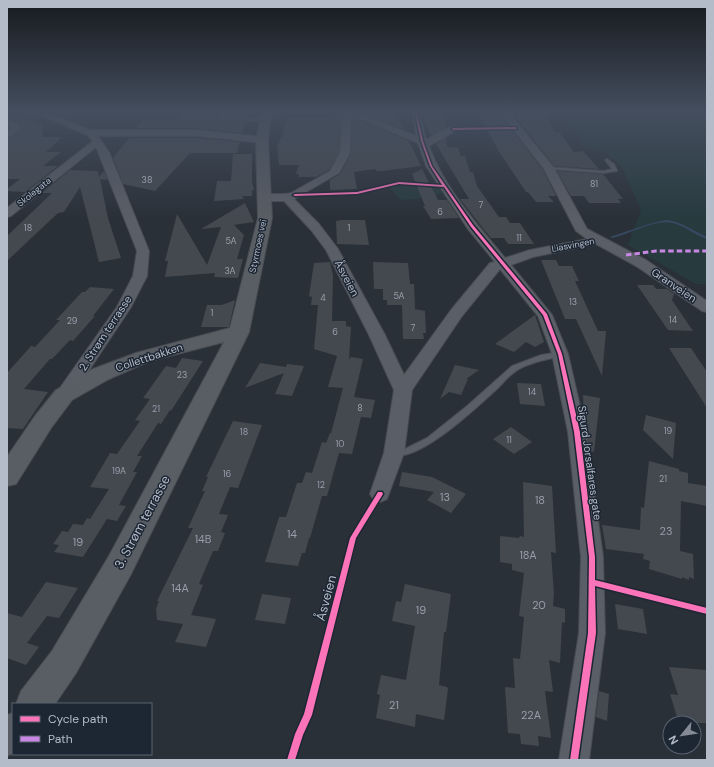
<svg xmlns="http://www.w3.org/2000/svg" width="714" height="767" font-family="'DM Sans',sans-serif">
<rect width="100%" height="100%" fill="#2a3038"/>
<path fill="#273a3e" d="M563,112H707V284H696L628,245L641,210L622,167L603,151L584,147Z
M399,183L444,186L448,192L418,199L401,200L388,186Z"/>
<g fill="none" stroke-linecap="round" stroke-linejoin="round">
<path fill="#384963" fill-rule="evenodd" d="M666,220C681,221 693,231 707,237V239C695,235 685,226 673,223C656,219 631,233 613,238L610,237L649,224Z"/>
</g>
<path fill="#444950" d="M183,112H221L219,120L221,121L245,122L242,133L198,128H136L143,120H178Z
M228,112H249L247,117H226Z
M323,112H342L339,153L329,170L316,177H298L299,174H296L299,165H279L277,147L281,137H283V130L287,118H334Z
M361,112H395L403,129Z
M423,112H445L446,127L431,135L424,124Z
M478,112H501L504,120L543,170L556,196H548L554,202H536L528,192H526L498,150Z
M512,112H543L555,132H559L574,152L583,151L599,169L554,166Z
M24,116L25,118H28L29,120H33V122H37L38,124H42L43,137H62L46,152H61L43,166H58L25,192L7,191V189L20,179H7V139L21,129L20,124L8,118Z
M352,117L409,141L421,166L382,171H377L375,169L354,172L357,189L330,190V180L340,174L351,154Z
M129,138H198L240,142L237,153H190L155,191L123,184L113,158Z
M446,138L447,147L458,148L461,156H465L470,172H473L477,186L499,217H506L510,223H520L534,244H508L504,238H491L485,231L460,199H469L436,144Z
M233,154H252V182L254,190H252V196H242L244,199L214,201L217,181H231Z
M422,169L438,200H447L459,218L431,219L423,206H425L412,174Z
M70,170L98,171L99,177L104,171L108,180L100,179L108,218L121,258L99,262L80,187L64,212L58,213L7,261V236L52,193H42Z
M557,171L603,174L623,199H618L621,203H589L584,196H571Z
M245,203L254,222L234,225L244,235L237,259H243L238,278L214,277L215,273L165,277L168,261H165L177,214L207,265L221,227L201,229Z
M341,220H365L369,245L337,244L336,221Z
M541,260H556L559,266H572L579,281H575L598,331H606L602,376L576,319H565Z
M330,262L333,275L332,321H346V326L351,327L349,359L351,357L363,359L354,397L375,400L371,418L361,417L352,454L339,453L327,496H322L310,538H309L305,553H302L298,566L265,562L279,517H286L297,483H302L306,472L312,473L322,442L326,443L330,433H331L343,388L328,387L337,356L314,349L318,305H311L312,297L309,296L314,263Z
M373,262L408,263L410,284H414L415,309L425,311L426,333H423L424,339H403L402,305H387V300H383V289H374Z
M637,285H653L656,289H667L674,294L672,300L693,331L668,330Z
M90,287L114,289L93,316H95L73,341L70,340L52,359H50L24,389L48,392L23,429L7,428V373L31,346L35,347L60,320H56L82,292H85Z
M235,300L229,327H201L207,305H222Z
M535,315L544,342L535,347L526,342L514,352L495,344Z
M669,348H691L707,372V408Z
M182,358L203,361L171,411L170,410L161,424L158,423L137,456H142L133,472H137L119,505L126,506L117,521L107,519L83,557L54,552L59,545L53,544L62,531L68,532L73,524L83,525L87,518L90,519L109,489L90,487L110,453L117,454L140,421L135,420L150,399L143,398L166,366L176,368Z
M260,363L286,367L287,364L304,366L292,396L275,394L284,373L245,388Z
M455,365L479,370L466,379H468L461,395L449,392L440,399Z
M517,383L541,384L545,406L520,404Z
M583,395L600,398L594,452L590,451L584,417Z
M646,415L676,423L673,459L643,430Z
M233,421L262,425L238,488L230,487L219,514L228,515L221,532L225,533L218,551H213L199,584L203,585L191,615L216,619L206,647L175,642L183,624L157,620L156,609L159,601H157L193,528H188L205,491H202L208,477H206Z
M511,427L532,442L514,454L493,439Z
M649,461L679,469V471L688,473V483L707,486V506L681,501L680,551L693,554L694,579L689,577V580L682,577V579L649,569L650,561L643,559L644,554L606,549L602,525L640,530L641,507L644,508Z
M402,472L432,477L466,494L451,513L427,500L434,492L399,486Z
M523,482L552,486L556,553L551,552L554,594L553,606L565,609V623L562,622L560,663L549,660L553,692L545,691L551,738L538,736L539,746L521,744L520,734L508,733L505,687L515,688L513,658L520,659L524,617L519,616L524,573L512,570V564L500,562V536L519,538L520,536L524,537Z
M46,582L78,588L59,618L47,616L27,643L39,647L26,665L7,658V613L22,617Z
M405,584L451,594L446,632H444L439,685L447,687L448,689L444,720L416,714L415,727L376,718L380,695L377,694L381,675L406,680L415,626L392,621L396,601L401,602Z
M262,594L291,598L285,624L255,620Z
M615,604L643,609L647,634L618,629Z
M669,667L707,670V723H687L685,717H677L670,694L678,695Z
M599,691L609,694L607,721L596,717Z"/>
<g fill="none" stroke-linecap="round" stroke-linejoin="round">
<defs>
<path id="service" d="M223,112H227L224,118L265,119L267,120L265,121L222,120L220,119Z
M607,159L614,164L617,170V171L604,173L549,169L547,168L549,167L604,171L612,169L605,160Z
M560,352L564,354L563,356C548,359 532,362 519,369C511,373 504,382 498,388C478,406 419,463 392,455L390,453L392,451L405,449L427,438L467,406L512,366L541,355Z"/>
<path id="minor" d="M34,112H45L91,130H198L262,137L266,140L262,143L198,136H98L109,152L149,251L147,276L131,307L70,399L64,400L58,399L55,395L117,307L133,276L137,251L96,147L11,216L7,217V208L93,141L87,135Z
M343,112H357L416,136L413,118L414,112H422L421,118L426,140C434,135 446,125 456,127L457,129C452,134 436,142 429,146C444,188 477,224 505,258L530,250L587,239L576,231L544,169L505,119L502,112H510L512,116L554,168L587,229L646,260L707,301V312L702,311L636,266L596,244L533,257L511,265L552,315L568,354L586,432L603,557L605,633L589,760H559L579,633L581,557L568,432L552,354L538,316L500,269L462,316L412,390L404,453L387,499L380,502L373,499L370,494L384,453L394,390L369,335L326,250L311,230L284,201H264L259,198C265,191 282,196 291,193L330,171L340,153ZM351,115L418,143L426,166L468,229L495,262L490,263L451,310L404,375L385,335L338,249L319,224L294,199L339,173L350,153Z
M7,119L19,125L20,129L7,138V131L12,128L7,125Z"/>
<path id="secondary" d="M264,112H274L270,120L268,140L272,218L249,332L131,574L76,673L55,704H16L21,691L52,651L109,556L224,342L150,361L109,379L72,400L51,428L16,484L7,486V457L35,416L56,390L93,369L136,353L230,328L258,218L256,140L260,120Z
M13,713V753L7,756V715Z"/>
</defs>
<use href="#service" stroke="#484c53" stroke-width="2"/>
<use href="#minor" stroke="#484c53" stroke-width="2"/>
<use href="#secondary" stroke="#484c53" stroke-width="2"/>
<use href="#service" fill="#5a5e66" fill-rule="evenodd"/>
<use href="#minor" fill="#5a5e66" fill-rule="evenodd"/>
<use href="#secondary" fill="#595d64" fill-rule="evenodd"/>
<path stroke="#c787e3" stroke-width="2" stroke-dasharray="4.5 2" stroke-linecap="butt" d="M705,112L707,113"/>
<path stroke="#c787e3" stroke-width="3" stroke-dasharray="5.5 3" stroke-linecap="butt" d="M626,255L656,251H707"/>
<defs>
<path id="cycleway" d="M417,112H419L418,118L423,141L432,166L473,225L547,314L562,354L580,432L595,557V580L707,608V614L595,586L596,633L578,760H570L588,633L589,557L574,432L558,354L543,315L471,227L444,187L399,184L357,194L295,196L293,195L295,194L357,192L399,182L442,185L430,166L421,141L416,118Z
M516,127L517,129L453,130L452,129L453,128Z
M378,492H382L383,494L356,538L312,715L303,735L295,760H287L295,734L304,714L350,538Z"/>
</defs>
<use href="#cycleway" stroke="#1d2633" stroke-width="3"/>
<use href="#cycleway" fill="#fb73b8" fill-rule="evenodd"/>
</g>
<linearGradient id="sky" x2="0" y2="1"><stop stop-color="#171a1f"/><stop offset="0.51" stop-color="#444e5e"/><stop offset="1" stop-color="#444e5e" stop-opacity="0"/></linearGradient>
<rect width="714" height="219" fill="url(#sky)"/>
<g text-anchor="middle" dominant-baseline="central" stroke-width="3" stroke-linejoin="round" paint-order="stroke">
<g font-size="9" fill="#989fab">
<text x="147" y="180">38</text>
<text x="594" y="184">81</text>
<text x="481" y="205">7</text>
<text x="440" y="212">6</text>
<text x="28" y="228">18</text>
<text x="349" y="228">1</text>
<text x="519" y="238">11</text>
<text x="231" y="241">5A</text>
<text x="230" y="271">3A</text>
<text x="399" y="296">5A</text>
<text x="323" y="298">4</text>
<text x="573" y="302">13</text>
<text x="212" y="313">1</text>
<text x="673" y="320">14</text>
<text x="72" y="321">29</text>
<text x="413" y="328">7</text>
<text x="335" y="332">6</text>
<text x="182" y="375">23</text>
<text x="532" y="392">14</text>
<text x="360" y="408">8</text>
<text x="156" y="409">21</text>
<text x="668" y="431">19</text>
<text x="244" y="432">18</text>
<text x="509" y="440">11</text>
<text x="340" y="444">10</text>
<text x="119" y="471">19A</text>
<text x="227" y="474">16</text>
<text x="663" y="479">21</text>
<text x="321" y="485">12</text>
</g>
<g font-size="9" fill="#b4bcc9" stroke="#1d2633">
<text transform="translate(34 192) rotate(-39)">Skolegata</text>
<text transform="translate(573 245) rotate(-11)">Liasvingen</text>
<text transform="translate(258 246) rotate(-78)">Styrmoes vei</text>
</g>
<g font-size="11" fill="#b4bcc9" stroke="#1d2633">
<text transform="translate(347 278) rotate(62)">Åsveien</text>
<text transform="translate(674 285) rotate(34)">Granveien</text>
<text transform="translate(105 333) rotate(-57)">2. Strøm terrasse</text>
<text transform="translate(149 357) rotate(-18)">Collettbakken</text>
<text transform="translate(590 463) rotate(82)">Sigurd Jorsalfares gate</text>
</g>
<g font-size="11" fill="#989fab">
<text x="445" y="497">13</text>
<text x="540" y="500">18</text>
<text x="666" y="531">23</text>
<text x="292" y="534">14</text>
<text x="203" y="539">14B</text>
<text x="78" y="542">19</text>
<text x="528" y="555">18A</text>
<text x="180" y="588">14A</text>
<text x="539" y="605">20</text>
<text x="421" y="610">19</text>
<text x="394" y="705">21</text>
<text x="531" y="715">22A</text>
</g>
<g font-size="13" fill="#b4bcc9" stroke="#1d2633">
<text transform="translate(142 522) rotate(-62)">3. Strøm terrasse</text>
<text transform="translate(326 598) rotate(-75)">Åsveien</text>
</g>
</g>
<rect width="714" height="767" fill="none" stroke="#b4bcc9" stroke-width="16"/>
<rect x="12" y="703" width="140" height="52" fill="#1d2633" stroke="#59626f"/>
<rect x="20" y="716" width="20" height="6" fill="#fb73b8" stroke="#59626f"/>
<text x="48" y="723" font-size="12" fill="#b4bcc9">Cycle path</text>
<rect x="20" y="736" width="20" height="6" fill="#c787e3" stroke="#59626f"/>
<text x="48" y="743" font-size="12" fill="#b4bcc9">Path</text>
<g transform="translate(682 735) rotate(240)"><circle r="19" fill="#1d2633" stroke="#59626f"/>
<path d="M0-3L7 15L0 10L-7 15Z" fill="#848b96"/>
<text y="-6" font-size="11" font-weight="bold" text-anchor="middle" fill="#b4bcc9">N</text>
</g>
</svg>
